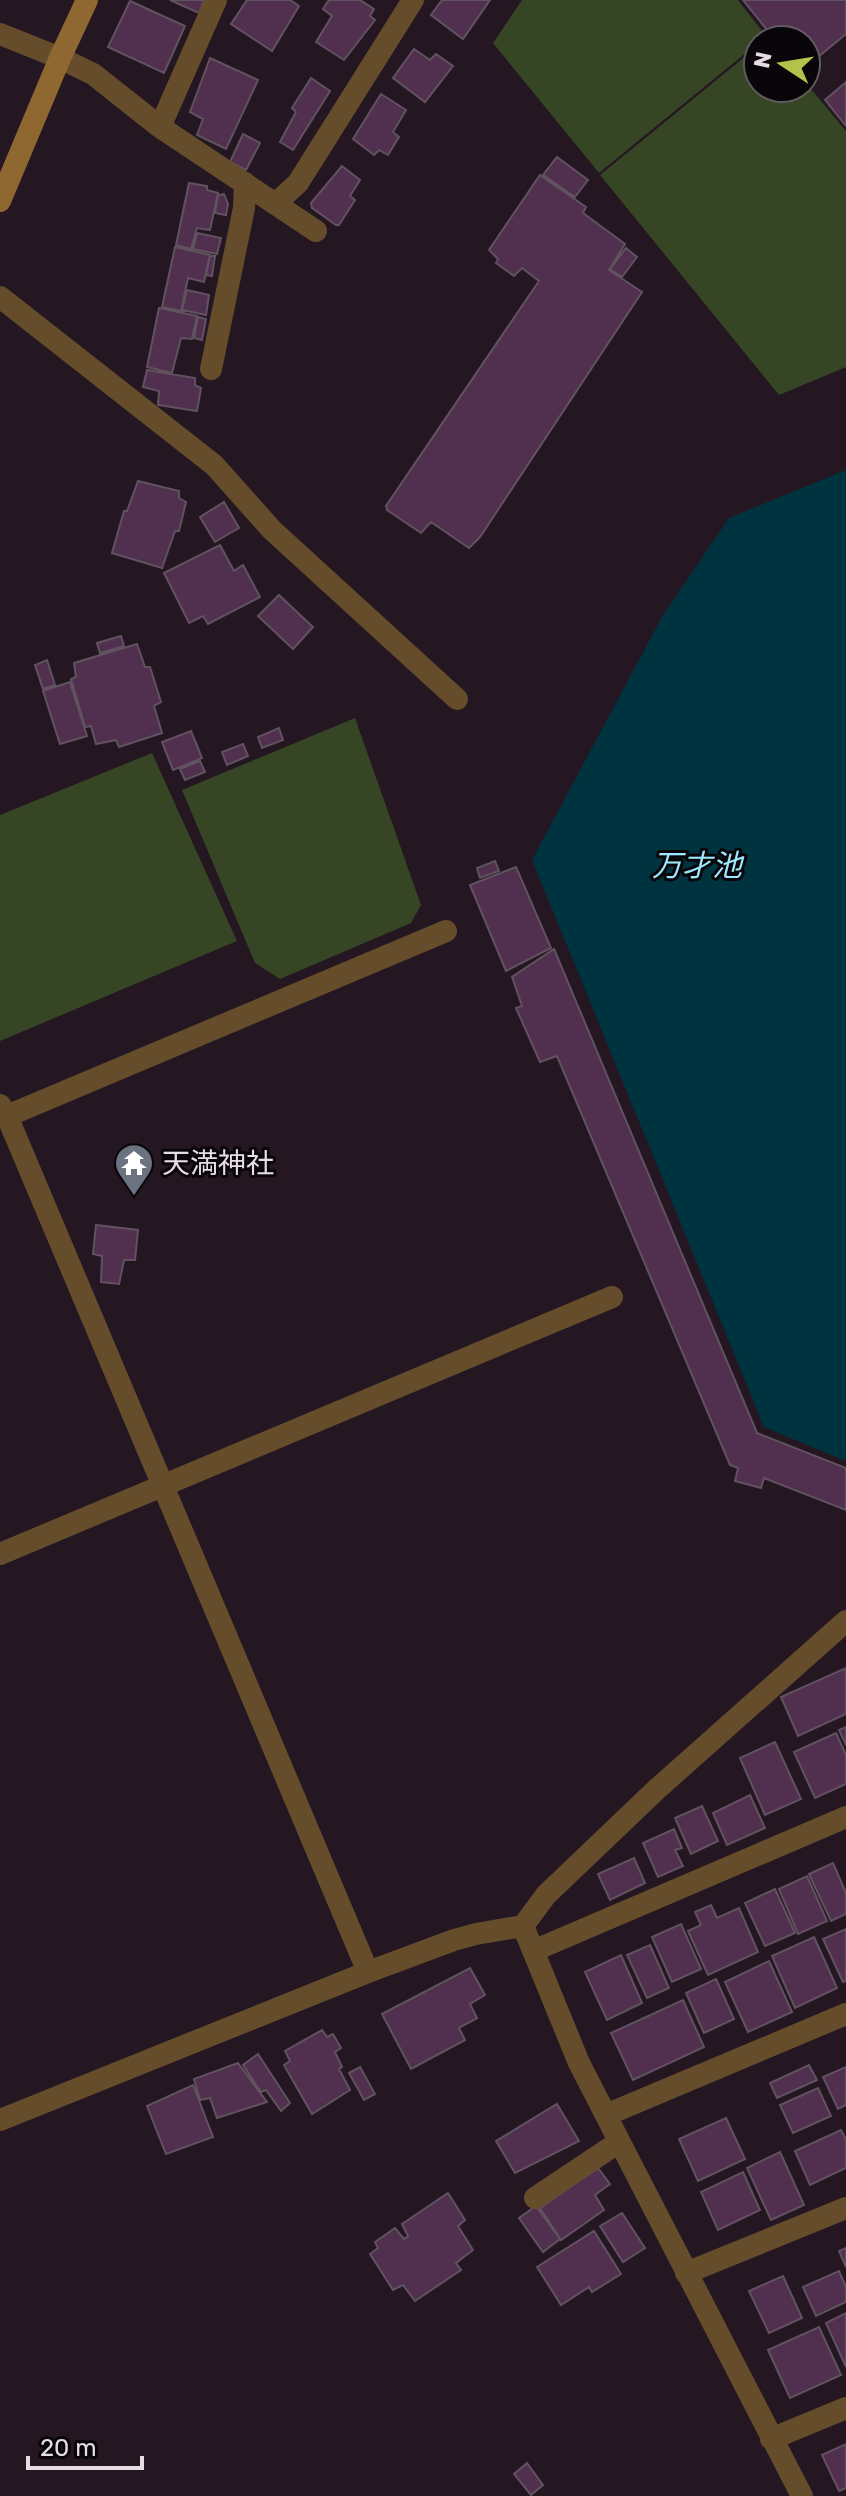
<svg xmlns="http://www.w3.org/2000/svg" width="846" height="2496" font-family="Rubik,'Noto Sans JP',sans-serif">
<rect width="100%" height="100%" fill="#241722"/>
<path fill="#364523" d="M522,0H738L766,36L758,40V43L599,173L493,43Z
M758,46V88H806V83L846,131V367L779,395L600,175Z
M355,718L421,905L411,923L280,979L255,963L182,790Z
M152,753L237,941L0,1041V815Z"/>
<path fill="#003340" d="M846,470V1461L764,1427L532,860L663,615L729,518Z"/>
<path fill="#512f4e" stroke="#615260" stroke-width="2" d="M170,0H204L199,13Z
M247,0H290L299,6L272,51L231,24Z
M329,0H360L374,9L370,16L375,20L344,60L316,42L332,16L323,9Z
M442,0H490L463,39L431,15Z
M743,0H846V34L806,67V40H775Z
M130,1L185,26L164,73L108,47Z
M414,49L430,60L436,54L453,66L425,102L393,78Z
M210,58L258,80L226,149L197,135L203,119L190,112Z
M311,78L330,91L293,150L280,142L296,112L292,108Z
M846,82V126L825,100Z
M381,94L406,110L393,132L399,137L388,155L379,150L374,155L353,139Z
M243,134L260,143L246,170L230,162Z
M557,157L588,180L575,197L543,175Z
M342,166L360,180L350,196L355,200L339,225H336L312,208L311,203Z
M540,175L586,207L583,213L625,244L609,270L642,292L480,537L469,548L431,522L421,533L387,510L386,506L539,281L522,268L514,276L496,263L498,259L489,250Z
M189,183L207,186V190L218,193L210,230L197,228L191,249L176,245Z
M224,194L228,204L226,215L215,213L218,195Z
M197,233L221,238L217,254L193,249Z
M175,247L210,255L204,282L188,278L181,311L162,307Z
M626,248L637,257L622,277L610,269Z
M210,256H215L212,276L206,275Z
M187,290L209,295L206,315L182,310Z
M159,308L197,316L192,339L181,338L172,373L147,367Z
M198,317L206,319L202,340L194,338Z
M147,370L195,378V385L201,388L197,411L158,405L159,391L143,387Z
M138,481L179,491V498L186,502L179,531H175L162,568L112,553L124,511H127Z
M224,502L239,528L215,542L200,517Z
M220,545L234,571L243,565L260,597L208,624L203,616L189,623L164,573Z
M279,595L313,627L293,649L258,616Z
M121,636L124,646L100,653L97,643Z
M137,644L145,667H150L161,702L154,706L162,733L119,747L116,740L96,744L91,726L85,727L71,679L76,677L74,663Z
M47,660L55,685L43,689L35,665Z
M70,682L87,736L60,744L43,691Z
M279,728L283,740L262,748L258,737Z
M191,731L202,758L173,770L162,742Z
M243,744L248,756L227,765L222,752Z
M200,761L205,772L185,780L180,769Z
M495,861L499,871L480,878L477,868Z
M516,867L551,948L506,971L470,885Z
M554,949L757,1433L846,1468V1510L764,1478L761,1488L735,1481L738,1468L730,1465L557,1056L540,1062L516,1008L522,1006L512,977Z
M96,1225L138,1230L135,1260H124L119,1284L101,1282L102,1256L93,1254Z
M846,1668V1714L798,1736L781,1697Z
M846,1727V1745L839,1730Z
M836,1733L846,1755V1784L815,1798L794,1752Z
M775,1742L801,1799L765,1815L740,1758Z
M750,1795L765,1828L727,1845L713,1813Z
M702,1806L718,1841L691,1854L675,1818Z
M674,1829L682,1848L675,1850L683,1866L658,1877L643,1843Z
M634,1858L645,1883L610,1900L598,1874Z
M833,1863L846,1893V1914L831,1921L809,1874Z
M807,1876L827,1921L798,1934L779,1889Z
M775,1889L795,1933L765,1946L745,1903Z
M711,1905L717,1918L739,1908L758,1952L708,1975L688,1931L701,1925L695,1912Z
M681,1924L701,1969L672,1982L652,1937Z
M846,1929V1981L843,1982L823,1939Z
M814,1937L837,1988L795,2008L772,1956Z
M650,1945L669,1988L647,1998L627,1955Z
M621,1955L642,2003L607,2020L585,1972Z
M769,1961L792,2012L748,2032L725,1982Z
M470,1968L485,1995L470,2004L477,2018L459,2028L465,2040L411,2069L382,2014Z
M716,1979L734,2019L704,2033L686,1993Z
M683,2000L704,2047L633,2080L611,2033Z
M322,2030L327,2037L333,2034L341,2048L335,2052L342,2067L339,2069L350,2090L312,2114L284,2065L290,2061L285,2051Z
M258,2054L290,2103L281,2111L266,2090L261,2092L243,2065Z
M238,2063L267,2102L217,2118L210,2098L200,2100L194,2079Z
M809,2065L817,2080L777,2098L770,2083Z
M360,2067L375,2094L364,2100L349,2073Z
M846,2067V2105L838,2109L823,2077Z
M193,2085L213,2137L166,2154L147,2106Z
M818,2088L831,2116L793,2133L780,2105Z
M557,2104L579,2141L515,2173L496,2141Z
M726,2118L745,2159L698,2181L679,2139Z
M841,2130L846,2140V2168L810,2185L795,2151Z
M780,2152L804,2205L771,2220L747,2168Z
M598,2168L610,2184L595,2195L604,2210L561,2240L540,2208Z
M743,2172L760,2210L718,2230L701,2192Z
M448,2193L465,2220L458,2226L473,2250L456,2263L461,2270L415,2301L403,2285L393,2290L370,2254L378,2248L375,2242L395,2228L404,2239L408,2236L402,2224Z
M536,2206L560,2239L543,2252L519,2218Z
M622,2213L645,2248L623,2262L600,2226Z
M594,2231L621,2274L592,2292L589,2287L561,2305L537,2267Z
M846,2248V2267L839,2251Z
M839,2271L846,2287V2302L816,2316L803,2287Z
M783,2276L802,2318L769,2333L749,2291Z
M846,2313V2367L826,2323Z
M819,2327L841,2375L790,2398L768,2350Z
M846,2444V2488L839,2491L822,2455Z
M527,2463L543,2485L531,2495L514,2474Z"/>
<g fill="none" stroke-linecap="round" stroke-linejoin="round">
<path stroke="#654d2c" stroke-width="22" d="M0,34L60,58L93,74L160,127L316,231
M160,127L216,0
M275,204L298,183L413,0
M0,297L214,465L272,530L457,699
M211,369L244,208L245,183
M0,1105L7,1116L368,1972
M7,1116L446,931
M0,1554L612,1297
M523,1926L579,2063L802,2496
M533,1951L846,1817
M606,2115L846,2014
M0,2120L368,1972L454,1940L476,1934L523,1926L546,1895L657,1789L846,1621
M535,2198L619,2142
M686,2273L846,2208
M771,2439L846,2408"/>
<path stroke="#8f6831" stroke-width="22" d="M0,201L60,58L87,0"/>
</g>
<defs>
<symbol id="temple-pin" viewBox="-11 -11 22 30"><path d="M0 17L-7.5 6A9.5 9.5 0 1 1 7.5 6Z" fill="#6b7280" stroke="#090509"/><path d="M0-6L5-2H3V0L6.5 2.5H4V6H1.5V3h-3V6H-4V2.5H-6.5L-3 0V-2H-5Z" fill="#fff"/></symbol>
</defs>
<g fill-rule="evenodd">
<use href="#temple-pin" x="112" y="1141" width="44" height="60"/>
</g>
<g text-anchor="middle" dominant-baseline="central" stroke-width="6" stroke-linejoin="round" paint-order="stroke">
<g font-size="28" fill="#e5dce4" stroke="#090509" text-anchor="start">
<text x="162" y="1163">天満神社</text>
</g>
<g font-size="30" font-style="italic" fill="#9ee8fe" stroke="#090509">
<text x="697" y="866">万才池</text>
</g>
</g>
<g transform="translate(782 64) rotate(282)"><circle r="38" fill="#090509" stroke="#615b61" stroke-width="2"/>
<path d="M0-6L14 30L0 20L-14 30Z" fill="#b3c24b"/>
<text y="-12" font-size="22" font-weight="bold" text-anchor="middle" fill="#e5dce4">N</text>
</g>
<path d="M28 2456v12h114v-12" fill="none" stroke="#e5dce4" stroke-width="4"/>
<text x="40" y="2456" font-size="24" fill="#e5dce4" stroke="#090509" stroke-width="6" paint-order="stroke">20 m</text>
</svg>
